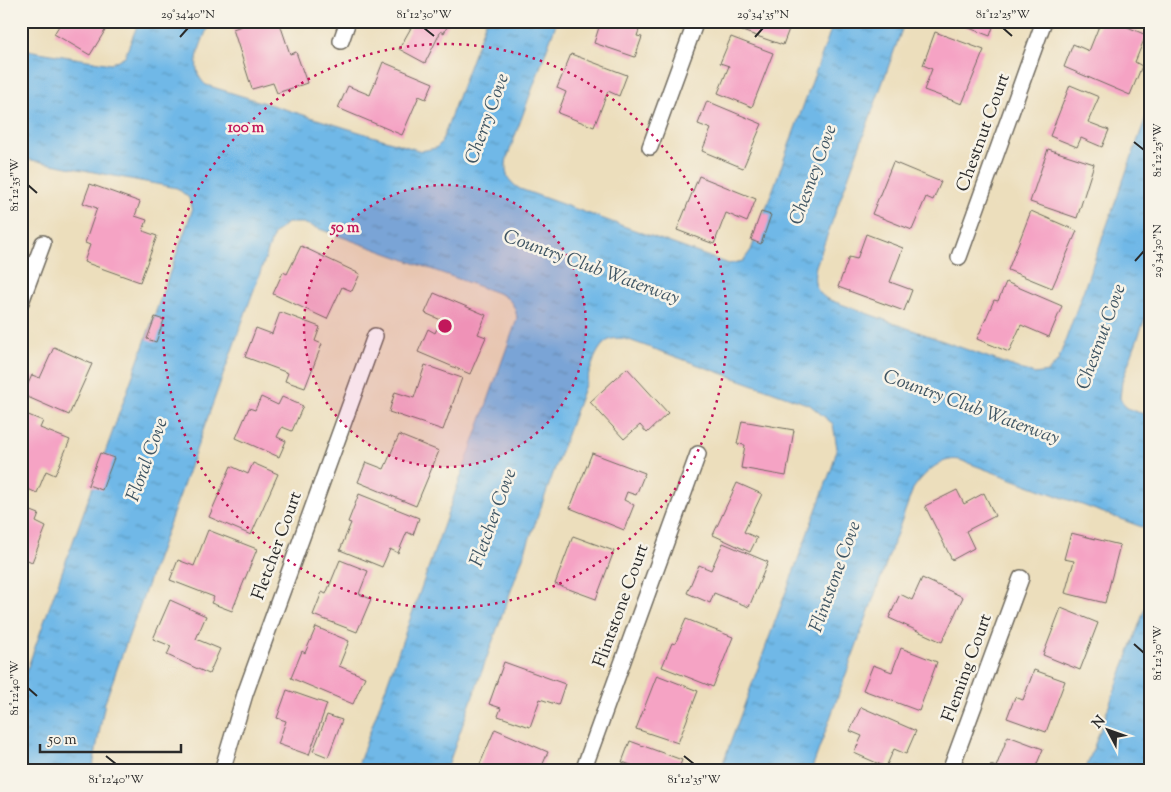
<svg xmlns="http://www.w3.org/2000/svg" width="1171" height="792" font-family="'Sorts Mill Goudy',serif">
<defs>
<pattern id="water-ripples" width="26" height="14" patternUnits="userSpaceOnUse" patternTransform="scale(1.25)"><rect width="26" height="14" fill="#6fb8e7"/><path d="M2 4q2-2 4 0t4 0M15 11q2-2 4 0t4 0" fill="none" stroke="#5b96bb"/></pattern>
</defs>
<rect width="100%" height="100%" fill="#f7f3e8"/>
<filter id="ink" filterUnits="userSpaceOnUse"><feTurbulence type="fractalNoise" baseFrequency=".02" numOctaves="2"/><feDisplacementMap in="SourceGraphic" scale="10" xChannelSelector="R" yChannelSelector="G"/><feConvolveMatrix kernelMatrix="1 2 1 2 8 2 1 2 1" color-interpolation-filters="sRGB"/></filter>
<filter id="wash" filterUnits="userSpaceOnUse"><feTurbulence type="fractalNoise" baseFrequency=".0096" numOctaves="4" result="noise"/><feDisplacementMap in="SourceGraphic" scale="20" xChannelSelector="R" yChannelSelector="G"/><feGaussianBlur stdDeviation="1.12" result="paint"/><feColorMatrix in="noise" values="0 0 0 0 0 0 0 0 0 0 0 0 0 0 0 0 0 1.4 0 .05"/><feComposite in="paint" operator="in"/></filter>
<g filter="url(#wash)">
<rect width="100%" height="100%" fill="#ecdebc"/>
<path fill="url(#water-ripples)" stroke="#4d7289" d="M139,21H210C203,42 186,68 206,85L421,151L436,148L441,143L486,21H557L507,158C504,172 507,181 520,189L729,264L743,261L751,250L834,21H905L816,266C813,281 814,290 827,299L1034,374L1048,372L1058,361L1150,106V305L1122,381L1120,398L1126,408L1150,416V530L960,460C940,456 923,475 913,489L811,771H720L832,467L837,448L833,424L810,405L629,340C610,335 603,341 595,357L446,771H356L517,319C516,307 511,299 500,294L303,223H287L274,234L105,702L92,771H21V686L192,211L189,198L177,188L21,158V49L111,64L125,56Z
M1150,595V771H1085Z"/>
<g id="blocks">
<path fill="#f5a3c4" d="M62,21H111L90,55L54,34Z
M255,21H279L290,54L296,52L307,83L277,93L273,83L252,89L233,29Z
M403,21H450L444,33L441,31L425,63L399,49L412,26Z
M601,21H642L637,36L642,37L635,57L594,43Z
M745,21H792L783,45L742,31Z
M956,21H995L990,36L956,23Z
M1101,21H1114L1146,35L1135,62L1142,66L1130,95L1064,67L1073,44L1089,51Z
M935,32L984,50L962,104L924,90L932,69L923,65Z
M731,37L773,53L752,107L718,93L729,66L720,63Z
M571,54L627,75L619,96L608,91L594,127L558,113L566,92L557,88Z
M383,62L433,83L426,99L419,96L402,135L338,108L348,86L370,95Z
M1070,85L1099,97L1088,122L1109,130L1102,147L1081,138L1077,147L1050,136Z
M707,101L762,124L743,168L702,151L711,129L698,124Z
M1048,149L1094,164L1077,218L1030,202Z
M893,162L941,182L933,200L926,197L912,230L872,214Z
M699,176L756,199L747,222L726,213L714,244L677,230Z
M90,184L140,202L135,216L147,220L143,231L157,236L140,282L84,262L90,245L85,243L97,208L83,203Z
M1031,211L1077,231L1052,288L1008,270Z
M761,212L771,215L761,244L751,240Z
M866,234L903,248L890,282L912,290L904,311L838,287L849,257L857,259Z
M301,246L360,274L352,291L342,287L327,319L273,294L283,272L287,274Z
M1006,282L1062,306L1049,337L1021,325L1009,352L977,339L994,300L998,301Z
M434,293L486,315L478,334L486,337L470,374L418,352L428,329L435,333L441,320L425,313Z
M280,312L320,327L315,341L322,344L305,388L285,381L288,373L245,357L256,328L272,334Z
M155,317L164,320L156,342L147,339Z
M54,347L92,364L69,415L23,395L32,375L40,378Z
M425,365L462,378L443,430L389,412L395,392L414,398Z
M627,368L668,413L647,433L640,425L624,439L590,402Z
M1150,388V401L1145,399Z
M261,397L278,405L282,397L303,406L292,431L282,427L277,437L286,441L279,457L236,438L249,408L255,410Z
M21,412L43,421L40,428L70,440L55,475L46,471L37,493L21,486Z
M742,421L794,430L786,476L741,468L745,445L737,444Z
M399,435L439,451L416,506L358,482L366,462L384,469Z
M100,453L114,458L102,490L88,485Z
M592,453L645,473L636,495L627,492L624,500L634,505L624,530L570,508Z
M253,463L278,474L251,535L209,517L231,466L248,474Z
M737,483L762,494L744,532L757,538L750,552L713,535Z
M957,490L964,504L984,493L995,516L966,531L974,548L952,560L925,506Z
M359,494L419,518L413,535L407,532L398,553L390,549L382,567L340,550L351,523L348,522Z
M21,507L39,514L36,522L46,527L32,562L21,557Z
M208,530L257,549L232,611L211,603L214,597L170,580L178,560L194,566Z
M1071,533L1120,545L1105,603L1065,593L1074,561L1064,559Z
M573,536L614,551L596,599L555,584Z
M723,543L768,562L749,607L714,593L710,603L687,593L699,565L711,570Z
M340,560L368,571L359,594L371,599L357,632L313,615L322,592L326,594Z
M922,578L963,597L942,642L889,618L900,594L912,600Z
M170,600L206,616L196,639L220,649L209,674L167,655L171,646L153,639Z
M1061,608L1098,623L1080,670L1043,655Z
M686,619L733,637L713,687L662,667L672,643L675,644Z
M316,627L349,641L339,666L365,677L353,704L291,678L302,651L305,653Z
M901,648L937,662L919,711L863,690L873,665L892,672Z
M504,662L565,684L558,705L540,699L530,727L498,716L501,708L489,704Z
M1034,670L1065,681L1046,732L1007,718L1015,697L1023,700Z
M657,675L698,691L678,743L636,729Z
M287,690L327,704L309,755L278,744L286,721L277,718Z
M861,707L916,731L906,754L894,749L886,767L854,753L862,736L850,731Z
M327,715L342,720L328,757L313,751Z
M495,729L548,752L540,771H477Z
M1008,736L1043,749L1034,771H989L991,765L996,767Z
M630,741L682,760L678,771H632L634,766L622,762Z"/>
</g>
</g>
<g filter="url(#ink)">
<use href="#blocks" fill-opacity="0" stroke="#6f6a5e" stroke-width="1"/>
<g fill="none" stroke-linecap="round" stroke-linejoin="round">
<defs>
<path id="street" d="M341,41L348,21
M650,147L696,21
M959,257L1044,21
M21,302L43,243
M222,771L245,694L375,336
M583,771L698,454
M950,771L1021,578"/>
</defs>
<use href="#street" stroke="#6f6a5e" stroke-width="18"/>
<use href="#street" stroke="#fff" stroke-width="15"/>
</g>
</g>
<path fill="none" stroke="#2b2b2b" stroke-width="2" d="M424,28L434,36M1003,28L1012,36M180,37L188,28M755,37L763,28M1134,142L1144,150M28,185L37,193M1135,261L1144,251M1134,644L1144,653M28,688L37,696M106,756L116,764M684,756L694,764"/>
<circle cx="445" cy="326" r="141" fill="#c2185b" fill-opacity=".12"/>
<g fill="none" stroke="#c2185b" stroke-width="2.5" stroke-dasharray="2.5 5">
<circle cx="445" cy="326" r="141"/>
<circle cx="445" cy="326" r="282"/>
</g>
<g text-anchor="middle" dominant-baseline="central" stroke-width="5" stroke-linejoin="round" paint-order="stroke">
<g font-size="18" fill="#2b2b2b" stroke="#f7f3e8">
<text transform="translate(984 133) rotate(-70)">Chestnut Court</text>
<text transform="translate(278 546) rotate(-70)">Fletcher Court</text>
<text transform="translate(622 606) rotate(-70)">Flintstone Court</text>
<text transform="translate(968 668) rotate(-70)">Fleming Court</text>
</g>
<g font-size="19" font-style="italic" fill="#3f5563" stroke="#f7f3e8">
<text transform="translate(488 119) rotate(-70)">Cherry Cove</text>
<text transform="translate(814 175) rotate(-70)">Chesney Cove</text>
<text transform="translate(591 268) rotate(20)">Country Club Waterway</text>
<text transform="translate(1102 337) rotate(-70)">Chestnut Cove</text>
<text transform="translate(971 408) rotate(20)">Country Club Waterway</text>
<text transform="translate(148 460) rotate(-70)">Floral Cove</text>
<text transform="translate(494 518) rotate(-70)">Fletcher Cove</text>
<text transform="translate(836 577) rotate(-70)">Flintstone Cove</text>
</g>
</g>
<circle cx="445" cy="326" r="8" fill="#c2185b" stroke="#f7f3e8" stroke-width="2.5"/>
<g font-size="15" text-anchor="middle" font-weight="bold" fill="#c2185b" stroke="#f7f3e8" stroke-width="5" stroke-linejoin="round" paint-order="stroke">
<text x="246" y="132">100 m</text>
<text x="345" y="232">50 m</text>
</g>
<rect width="1171" height="792" fill="none" stroke="#f7f3e8" stroke-width="55"/>
<g transform="translate(1108 730) rotate(311)" stroke="#f7f3e8" stroke-width="4" paint-order="stroke">
<path d="M0-4L9 19L0 12L-9 19Z" fill="#2b2b2b"/>
<text y="-8" font-size="14" font-weight="bold" text-anchor="middle" fill="#2b2b2b">N</text>
</g>
<path d="M40 744v8h141v-8" fill="none" stroke="#2b2b2b" stroke-width="2.5"/>
<text x="48" y="744" font-size="15" fill="#2b2b2b" stroke="#f7f3e8" stroke-width="4" paint-order="stroke">50 m</text>
<rect x="28" y="28" width="1116" height="736" fill="none" stroke="#2b2b2b" stroke-width="2"/>
<g font-size="12" text-anchor="middle" fill="#2b2b2b">
<text x="188" y="18">29°34'40"N</text>
<text x="424" y="18">81°12'30"W</text>
<text x="763" y="18">29°34'35"N</text>
<text x="1003" y="18">81°12'25"W</text>
<text transform="translate(1157 150) rotate(-90)" y="4">81°12'25"W</text>
<text transform="translate(14 185) rotate(-90)" y="4">81°12'35"W</text>
<text transform="translate(1157 251) rotate(-90)" y="4">29°34'30"N</text>
<text transform="translate(1157 653) rotate(-90)" y="4">81°12'30"W</text>
<text transform="translate(14 688) rotate(-90)" y="4">81°12'40"W</text>
<text x="116" y="783">81°12'40"W</text>
<text x="694" y="783">81°12'35"W</text>
</g>
</svg>
